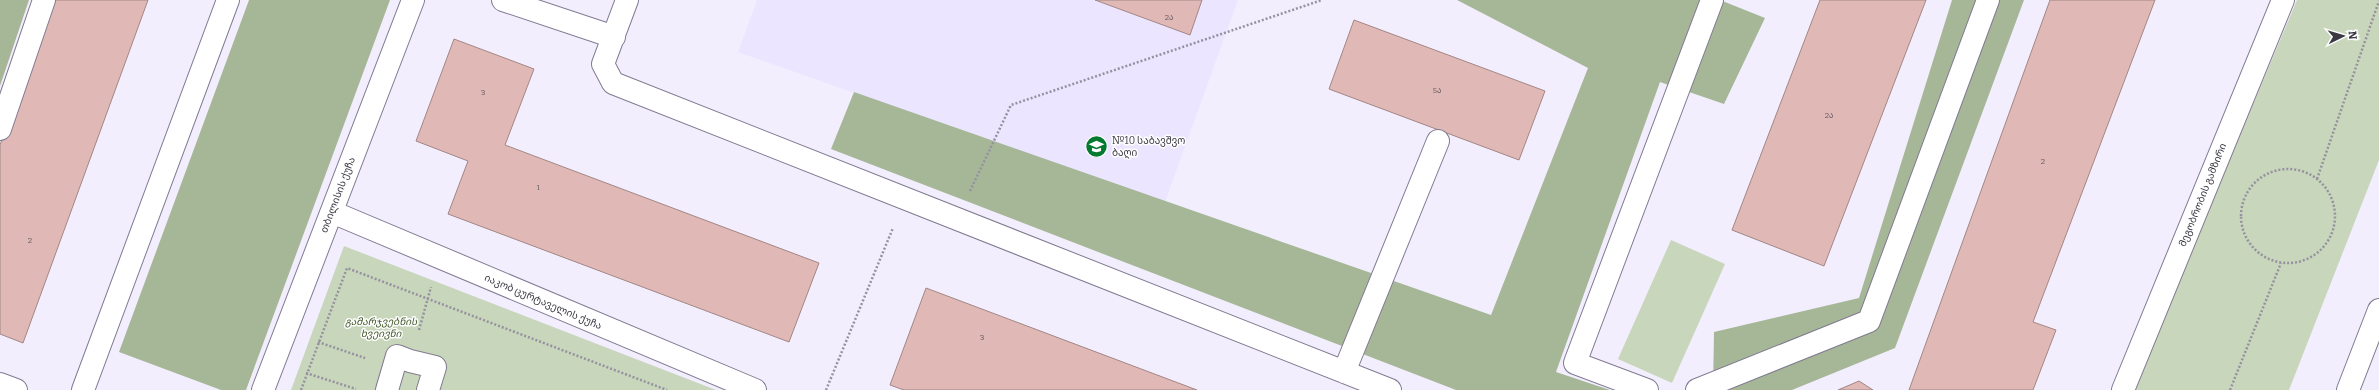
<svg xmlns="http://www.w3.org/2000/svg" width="2379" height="390" font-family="Bitter,'Noto Sans Georgian',serif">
<rect width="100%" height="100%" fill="#f3eefe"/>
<path fill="#ece5ff" d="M757,0H1238L1165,202L738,52Z"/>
<path fill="#c8d6bc" d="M2297,0H2379V160L2289,390H2133Z
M1671,240L1725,264L1672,383L1618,359Z
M344,246L716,390H291Z"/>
<path fill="#a6b798" d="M0,0H29L0,86Z
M249,0H390L246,390H221L119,352Z
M1457,0H1720L1765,18L1724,104L1660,82L1556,372L1610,390H1456L831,149L854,92L1491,315L1588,68Z
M1952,0H2024L1895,348L1792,390H1713L1714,332L1859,298Z"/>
<path fill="#e0b9b7" stroke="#a28684" d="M53,0H148L23,343L0,334V145Z
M1095,0H1202L1190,35Z
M1820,0H1926L1824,266L1732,230Z
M2050,0H2155L2033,322L2056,330L2033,390H1909Z
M1354,20L1545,91L1519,160L1329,89Z
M454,39L534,69L505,145L819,263L789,342L448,214L468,161L416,141Z
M926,288L1197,390H904L890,385Z
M1859,381L1873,390H1838Z"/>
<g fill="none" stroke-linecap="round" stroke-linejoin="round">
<defs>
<path id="minor" d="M503,0L614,37
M627,0L603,64L613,83L1390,390
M0,129L44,0
M1344,372L1438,141
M0,384L16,390
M387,390L397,356L410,361L435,367L428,390
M1647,390L1575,363L1712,0
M1697,390L1869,321L1988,0"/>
<path id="major" d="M332,212L755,390
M83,390L228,0
M263,390L413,0
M2123,390L2283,0
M2348,390L2379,310"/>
</defs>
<use href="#minor" stroke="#817b91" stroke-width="24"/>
<use href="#major" stroke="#817b91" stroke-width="24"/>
<path stroke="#95919e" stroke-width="2.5" stroke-dasharray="2 2" stroke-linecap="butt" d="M2241 216a47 47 0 1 1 94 0a47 47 0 1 1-94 0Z
M2317,179L2379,1
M970,191L1011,105L1322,0
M419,330L431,287
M318,342L365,358
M306,373L356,389
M301,390L347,268L667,390
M826,390L893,228
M2230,390L2281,263"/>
<use href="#minor" stroke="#fff" stroke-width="22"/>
<use href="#major" stroke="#fff" stroke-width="22"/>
</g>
<defs>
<symbol id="school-disc" viewBox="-11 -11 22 22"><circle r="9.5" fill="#047a31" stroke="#fefefe"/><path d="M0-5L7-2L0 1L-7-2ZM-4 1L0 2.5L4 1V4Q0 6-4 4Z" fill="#fff"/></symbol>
</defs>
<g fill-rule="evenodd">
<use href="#school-disc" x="1084" y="134" width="25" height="25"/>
</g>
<g text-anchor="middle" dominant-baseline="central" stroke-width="3" stroke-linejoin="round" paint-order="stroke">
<g font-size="8" fill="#64585f">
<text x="1169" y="17">2ა</text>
<text x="1437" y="90">5ა</text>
<text x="483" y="92">3</text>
<text x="1829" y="115">2ა</text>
<text x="2043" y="161">2</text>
<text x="538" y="187">1</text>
<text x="30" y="240">2</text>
<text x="982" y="337">3</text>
</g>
<g font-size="10" fill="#3b3842" stroke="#fefefe" text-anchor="start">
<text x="1112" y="141">№10 საბავშვო<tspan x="1112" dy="12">ბაღი</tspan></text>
</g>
<g font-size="10" fill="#3b3842" stroke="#fefefe">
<text transform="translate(338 195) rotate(-69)">თბილისის ქუჩა</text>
<text transform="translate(2203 195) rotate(-68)">მეგობრობის გამზირი</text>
<text transform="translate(543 302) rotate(23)">იაკობ ცურტაველის ქუჩა</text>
</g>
<g font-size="10" font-style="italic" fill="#42592b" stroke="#fefefe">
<text x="381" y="322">გამარჯვებნის<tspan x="381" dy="12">ხვეივნი</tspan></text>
</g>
</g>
<g transform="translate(2343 36) rotate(85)" stroke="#fefefe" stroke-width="3" paint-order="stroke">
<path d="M0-3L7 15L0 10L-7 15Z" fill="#3b3842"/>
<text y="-6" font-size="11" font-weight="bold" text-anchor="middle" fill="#3b3842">N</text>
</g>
</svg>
